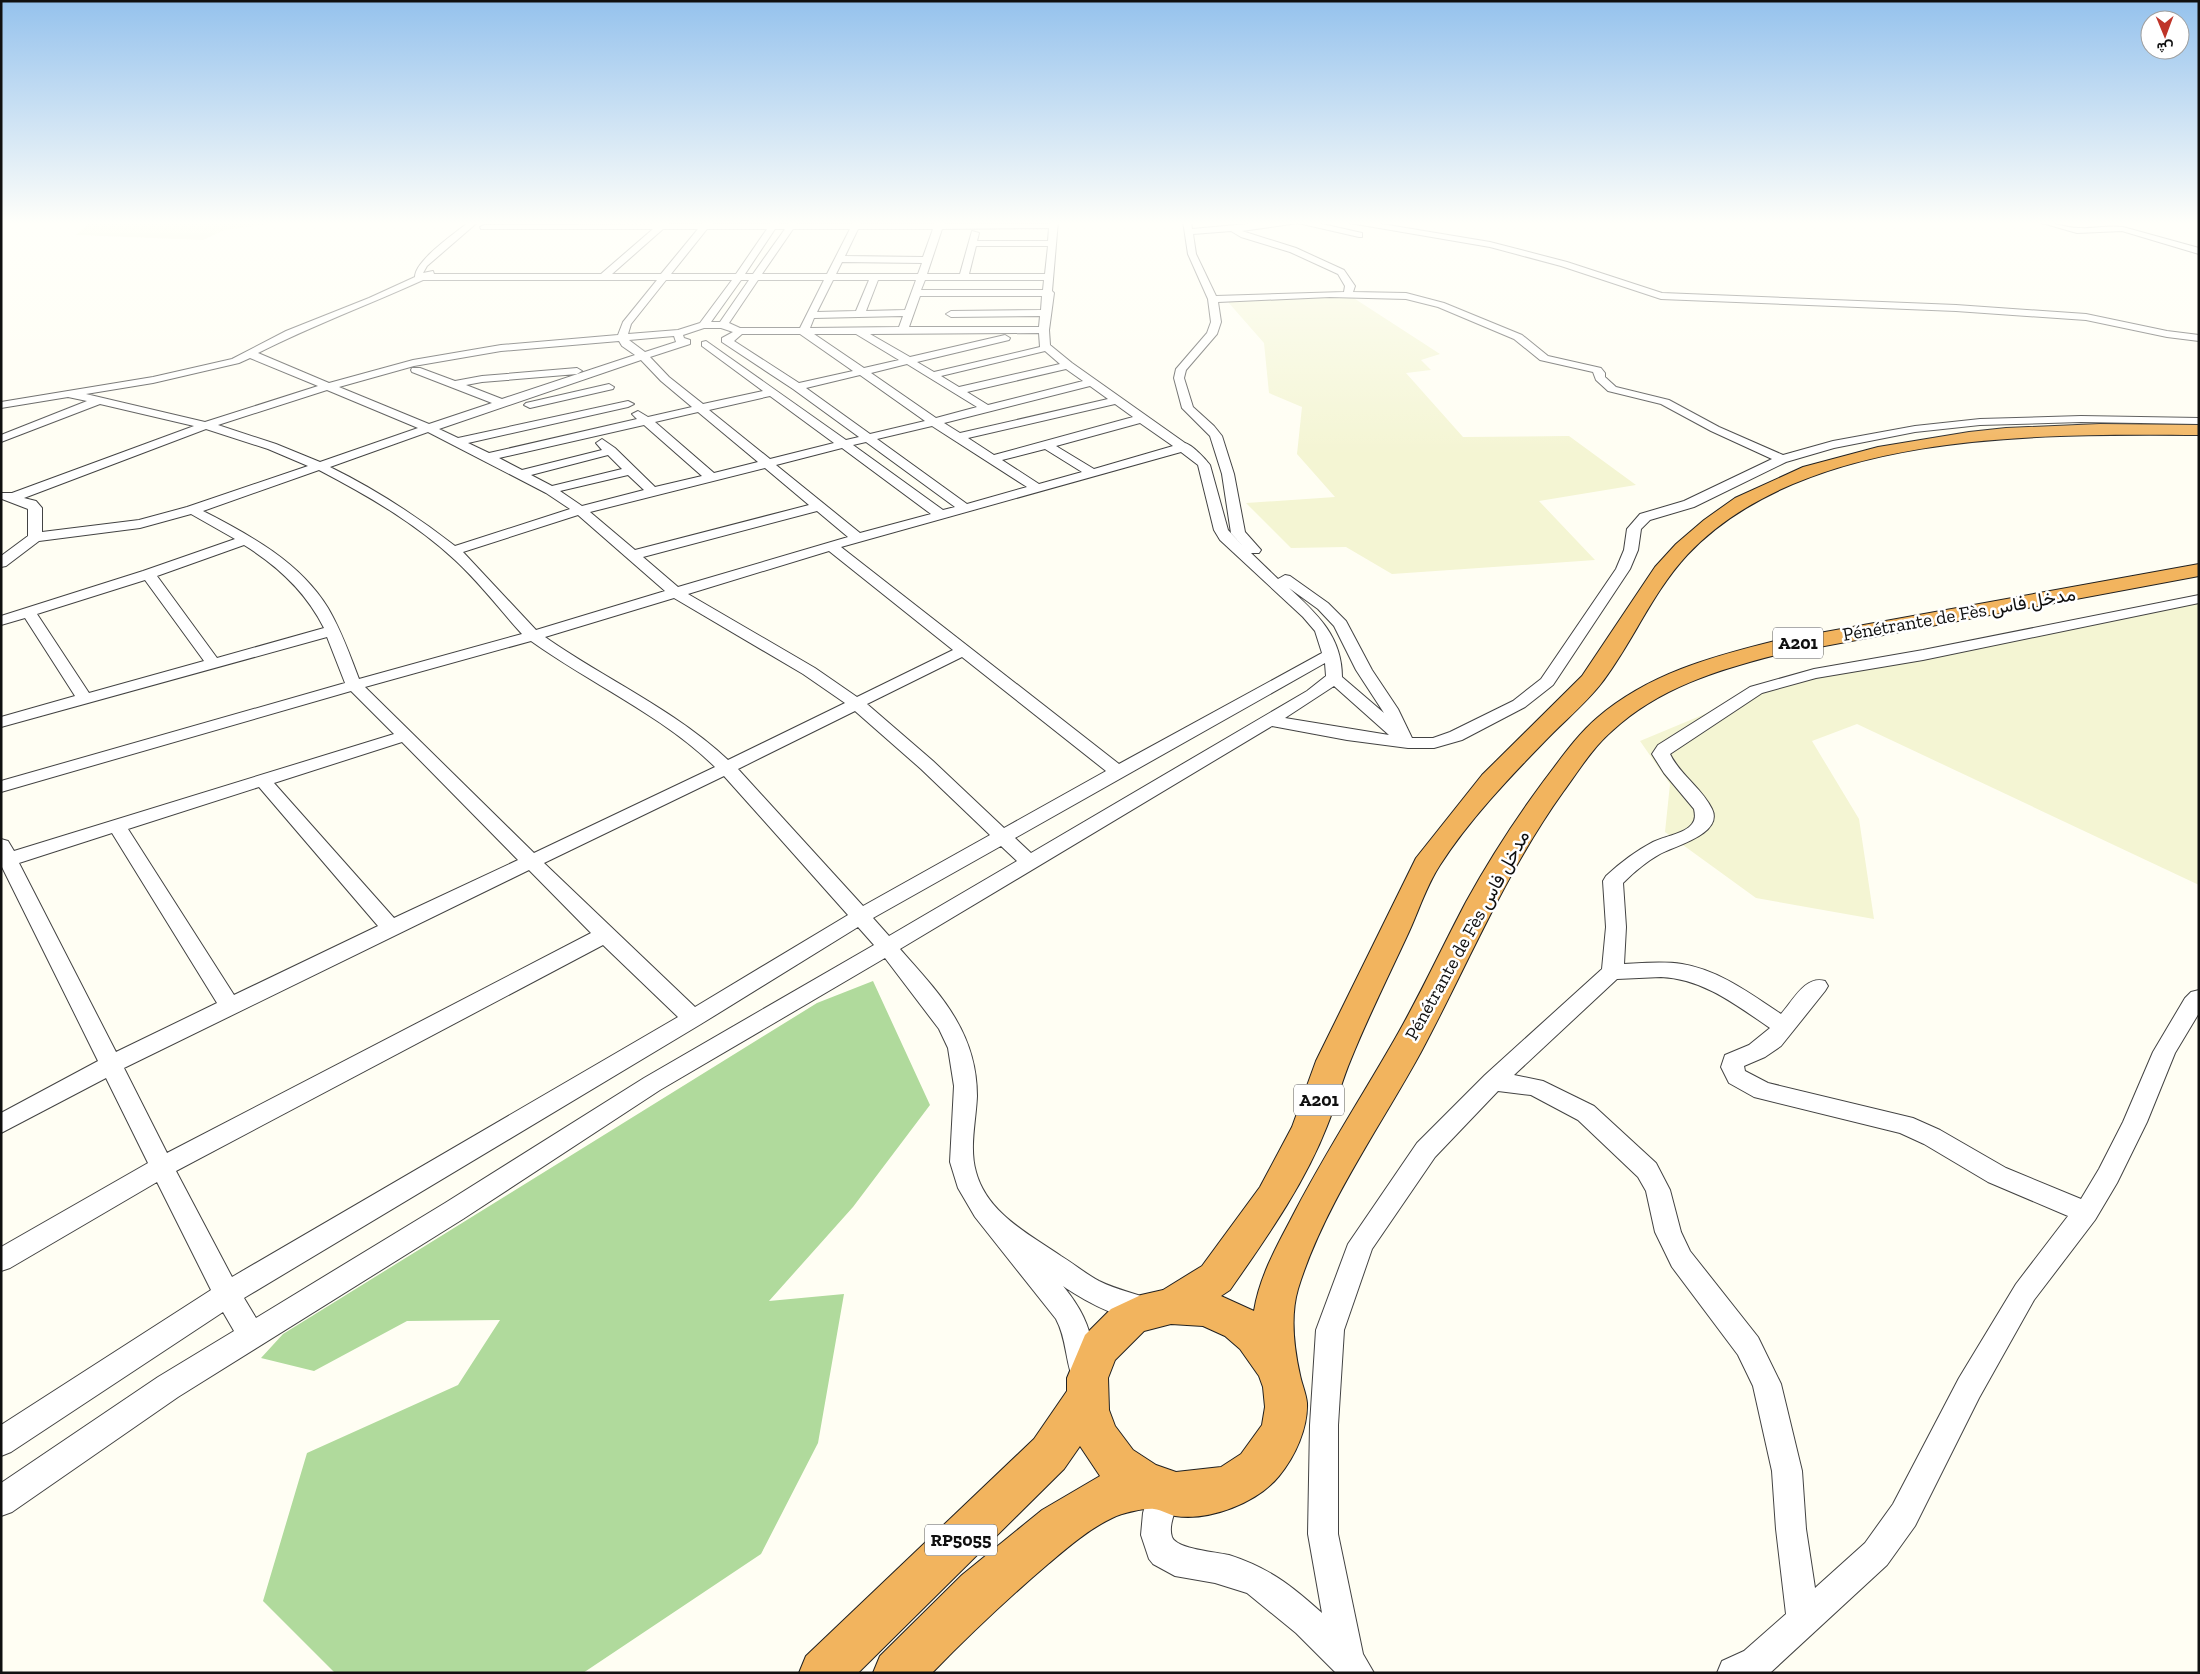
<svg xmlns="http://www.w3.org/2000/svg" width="2200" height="1674" font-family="'Zilla Slab',Vazirmatn,serif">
<rect width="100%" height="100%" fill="#fffef3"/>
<path fill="#f4f5d3" d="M91,221H270L268,224L225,230L203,240L76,235Z
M1349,295L1440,354L1421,360L1431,370L1406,373L1463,437L1569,436L1636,485L1539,501L1595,560L1392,574L1346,547L1291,548L1246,503L1335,497L1297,454L1302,407L1269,393L1264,343L1228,302Z
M2199,597V885L1857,724L1812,741L1859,819L1874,919L1756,898L1665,832L1670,784L1640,741L1806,672Z"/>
<path fill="#b0da9c" d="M873,981L930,1105L853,1207L769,1301L844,1294L818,1443L761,1554L583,1673H335L263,1601L307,1453L458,1385L500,1320L407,1321L314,1371L261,1358L283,1334L817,1003Z"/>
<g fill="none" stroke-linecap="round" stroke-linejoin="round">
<defs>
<path id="street" d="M470,221H479L427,266L423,273L433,271L434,274H601L653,229H481L480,227L484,225L659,224L662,221H669L668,224H702L705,221H713L711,224H770L772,221H780L778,224H788L790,221H798L796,224H853L854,221H862L861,224H935L936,221H944L943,224H1050V221H1058L1052,291L1054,293L1049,330L1050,345L1072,363L1185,443C1192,445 1205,458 1210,465L1228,530L1243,546L1231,533L1222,474L1210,436L1182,408L1174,378L1176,369L1207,333L1211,322L1208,299L1188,254L1183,221H1191L1192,229L1281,221H1309L1362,233V237H1359L1298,223L1242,231L1296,248L1344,270L1355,286L1353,292L1406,293L1444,303L1522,335L1548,356L1601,368L1605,373V377L1616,387L1669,400L1719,427L1783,455L1833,441L1915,426L1980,419L2081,416L2199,418V424L2081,422L1980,425L1915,432L1834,448L1786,462L1694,507L1650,520L1641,529L1638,550L1630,569L1553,685L1525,707L1462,740L1434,748H1408L1347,740L1272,726L900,949C940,994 977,1032 977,1096C976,1121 969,1148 976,1172C987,1213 1029,1234 1061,1256C1074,1264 1086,1274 1099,1281C1117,1290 1137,1294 1157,1301L1160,1310L1157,1319C1132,1328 1083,1300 1063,1286C1081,1308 1089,1324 1094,1352C1096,1364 1099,1371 1094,1382L1084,1386L1074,1382C1065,1362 1067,1339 1056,1319L975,1217L958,1188L950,1162L954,1086L948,1048L939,1029L885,958L660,1090L463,1219L178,1397L12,1512L1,1516V1483L158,1377L234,1331L223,1312L11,1452L1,1456V1425L211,1290L157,1182L10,1268L1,1271V1247L148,1163L106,1078L1,1133V1113L98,1061L1,865V839L8,841L14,851L394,734L351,691L1,792V781L345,683L327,637L1,727V717L75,696L25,618L1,625V616L143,571L235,539L191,514L140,528L39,541L6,566L1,567V556L28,536V509L2,499V493H12L194,426L100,404L1,442V435L87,401L68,397L1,408V402L153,377L232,359L286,331L369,298L415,277C415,260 457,232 470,221ZM1049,228L1048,241H977L979,233L972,231L960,274H927L942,229ZM663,229H698L661,274H612ZM707,229H767L736,274H671ZM775,229H785L753,274H745ZM793,229H850L827,274H762ZM858,229H933L923,257L845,256ZM1231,231L1241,237L1290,252L1338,274L1345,286L1344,292L1216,296L1196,254L1193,234ZM976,246H1048L1045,274H969ZM842,262L922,263L918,274H836ZM423,280H657L623,322L618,335L501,345L413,360L329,383L258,353C311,326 368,305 423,280ZM666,280H732L700,323L678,330L628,334L631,324ZM741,280H749L720,322H711ZM758,280H824L800,328H740L729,323ZM833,280H869L856,311L817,312ZM878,280H916L905,310L866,311ZM925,280H1044L1043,290H921ZM920,296H1042L1041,310L951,311L946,314L951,317L1040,316L1039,327H909ZM1330,297L1406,299L1438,307L1514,339L1540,360L1593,372L1596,380L1608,391L1661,404L1711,431L1772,459L1684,501L1640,514L1627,529L1624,550L1616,569L1541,679L1513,701L1450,732L1433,738H1412L1398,709L1372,670L1346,621L1328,603L1290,576L1285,575L1278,579L1251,553H1259L1261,550L1245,532L1234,474L1222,436L1214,426L1193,407L1184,378L1186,370L1217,334L1221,322L1218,302ZM903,316L899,327L810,328L814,318ZM704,328H721L733,332L722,338V342L793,389L859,437L846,440L706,341L702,342V346L763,391L703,404L669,377L650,357L690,344V340L684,338L683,335ZM1039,333L1040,347L934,372L917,362L1009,340L1010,338L1005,335L910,357L870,334ZM742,334H800L853,371L799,383L734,341ZM814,334H856L899,360L864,368ZM674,336L676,342L645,352L629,340ZM619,341L622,346L635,355L502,399L466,385L482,382L577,374L582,371L577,368L482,376L455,381L420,368H412L411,370L412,372L492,403L429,424L339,387L414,366L501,351ZM1045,351L1060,364L959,387L941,376ZM250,358L318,386L205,422L86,394L153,383L239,363ZM641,360L661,381L692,407L648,417L638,411L632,414L637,419L489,453L468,443L628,407L634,404L628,401L458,438L439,429ZM907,364L977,407L936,418L871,373ZM1066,369L1083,381L988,405L967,392ZM860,375L925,421L870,434L806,388ZM1090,386L1108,399L960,433L944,423ZM327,390L418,428L320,462L276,444L218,425ZM770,396L834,443L770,459L709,410ZM1115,404L1133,417L994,455L968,438ZM698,412L758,462L714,473L655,422ZM1140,423L1173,446L1094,469L1056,446ZM644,425L702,476L655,487L615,448L602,439L596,443L602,450L522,470L499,458ZM932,426L1027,487L967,504L877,439ZM206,429L268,449L308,466L187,507L139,520L42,532V508L36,501L24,498ZM428,432L546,493L570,509L455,546C415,515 375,489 330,467ZM866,442L955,507L943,510L853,445ZM842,448L931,514L860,533L776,465ZM1045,449L1082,472L1039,484L1002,460ZM1181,452L1198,465L1214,530L1220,540L1303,617L1315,631L1322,653L1119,764L841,547ZM608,455L622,469L552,486L531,475ZM765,468L809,505L635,550L590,512ZM319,470C367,495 415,523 455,560C480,583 500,610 522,634L359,679C350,655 341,630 328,608C300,562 250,535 203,511ZM628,475L644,490L582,506L560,491ZM817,511L848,537L678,587L643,557ZM578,515L665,591L536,630L463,552ZM244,545C278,566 306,592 324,628L217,658L157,576ZM829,551L953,650L857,697L815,668L688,594ZM145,580L204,661L89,693L37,614ZM1289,588L1318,609L1334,626L1356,670L1384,713L1342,677C1342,636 1317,614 1289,588ZM674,598L803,674L845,703L728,760C675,710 605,679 545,637ZM531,641C591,684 662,715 715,767L534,853L365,687ZM962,657L1106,771L1004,828L933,761L867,704ZM1325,663L1326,676L1307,691L1031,853L1015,838ZM1334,686L1389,735L1285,718ZM855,711L921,769L990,835L863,906L738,769ZM402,742L518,860L394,918L274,783ZM724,776L848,915L695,1007L544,863ZM259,787L378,926L234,995L128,829ZM112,833L217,1003L116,1052L19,863ZM1001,846L1017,861L889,936L873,918ZM529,870L591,933L167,1153L124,1068ZM858,927L874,945L644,1078L445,1203L256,1318L244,1298L701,1024ZM603,945L678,1017L232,1277L176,1171Z
M1346,221H1364L1490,242L1567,262L1662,293L1956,305L2086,314L2167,331L2199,335V341L2167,337L2086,320L1956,311L1661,299L1561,266L1490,247L1350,223Z
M2035,221C2050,221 2064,228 2079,228C2094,229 2108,225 2123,227L2199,248V254L2122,231L2077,233Z
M609,384L614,387L613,389L530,408L524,405L526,403Z
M2199,595V603L1923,660L1816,678L1762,693L1670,754C1680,775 1702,788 1712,809C1724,834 1674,846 1660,854C1646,862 1634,872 1623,883L1626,927L1624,964C1643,963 1663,961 1682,964C1719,970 1751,994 1781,1014C1793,1001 1805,975 1825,981L1828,986L1825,991L1781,1046L1765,1057L1744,1066L1745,1071L1768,1083L1913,1118L1940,1130L2006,1168L2081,1199L2099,1169L2123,1122L2153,1052L2185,998L2191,992L2199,990V1013L2175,1053L2147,1122L2117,1183L2095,1220L2034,1300L1979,1398L1915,1526L1887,1565L1770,1673H1717L1722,1661L1744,1651L1786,1614L1776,1529L1772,1471L1753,1386L1738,1355L1672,1267L1655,1232L1646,1191L1638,1177L1578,1120L1531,1095L1498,1091L1435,1157L1372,1249L1344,1330L1338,1425V1534L1363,1654L1374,1673H1336L1296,1633L1247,1593L1215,1583L1175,1576L1153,1564L1149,1559L1141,1535L1143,1513L1152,1481L1163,1477L1174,1481C1175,1484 1178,1489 1178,1492C1180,1507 1167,1522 1172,1537C1176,1549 1216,1552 1229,1555C1269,1568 1291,1585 1322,1613L1308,1534L1310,1425L1316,1330L1348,1244L1417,1143L1485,1075L1602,969L1606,927L1603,881L1606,876C1620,863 1636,851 1653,842C1665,836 1684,834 1692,824C1696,819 1695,814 1694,809L1664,773L1652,754L1658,745L1750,687L1814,669L1923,650ZM1661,977C1704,979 1736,1005 1770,1028L1749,1045L1725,1055L1721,1067L1729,1083L1754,1097L1900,1133L1924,1144L1988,1182L2068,1216L2016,1284L1959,1378L1893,1504L1865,1543L1815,1588L1806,1529L1802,1471L1781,1384L1758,1337L1690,1251L1681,1232L1670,1190L1656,1163L1594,1106L1543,1081L1514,1075L1617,979Z"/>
<path id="highway" d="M2100,424L2199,425V435C2039,434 1805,430 1687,555C1651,594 1632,644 1600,685C1584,705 1563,722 1545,741C1508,779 1469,820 1440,865C1426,886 1418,913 1407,936C1388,977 1368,1017 1351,1059C1342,1080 1336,1104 1327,1126C1304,1185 1266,1238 1230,1290L1221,1296L1254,1311C1259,1279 1275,1249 1290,1221C1321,1160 1358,1103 1392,1044C1419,998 1441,949 1466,902C1489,860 1515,820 1543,782C1560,760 1576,736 1597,718C1648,674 1711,657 1775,641L2199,564V576L1776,655C1717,670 1659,688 1613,730C1593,747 1579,770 1563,792C1505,873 1468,964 1421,1052C1380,1127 1323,1207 1298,1289C1290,1316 1294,1348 1300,1375C1302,1385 1306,1393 1307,1403C1308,1428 1295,1457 1279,1476C1257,1503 1210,1521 1175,1516C1168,1514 1162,1510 1154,1509C1144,1508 1122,1513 1112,1518C1089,1529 1068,1547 1048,1564C1007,1599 969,1635 932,1673H873L880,1656L962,1575L1042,1510L1100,1476L1080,1446L1064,1469L858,1673H799L806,1656L1034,1439L1067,1391V1378L1085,1335L1111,1309L1141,1295L1163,1290L1202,1266L1260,1187L1292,1127L1316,1061L1416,858L1482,775L1582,676L1655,567L1676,544L1704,520L1735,498L1803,467L1878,447L1969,432L2006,428ZM1171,1324L1203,1326L1225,1336L1240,1349L1259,1376L1263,1387L1265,1407L1262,1425L1241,1454L1221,1467L1176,1472L1156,1465L1133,1450L1115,1426L1109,1410L1108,1378L1115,1360L1144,1331Z"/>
</defs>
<use href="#street" stroke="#434343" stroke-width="2"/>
<use href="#highway" stroke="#212121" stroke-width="2"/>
<use href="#street" fill="#fff" fill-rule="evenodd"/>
<use href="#highway" fill="#f2b45e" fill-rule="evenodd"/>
</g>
<linearGradient id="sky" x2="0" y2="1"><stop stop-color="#95c2ed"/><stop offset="0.49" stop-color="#fffffa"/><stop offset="1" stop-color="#fffffa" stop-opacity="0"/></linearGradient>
<rect width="2200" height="455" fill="url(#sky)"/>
<g text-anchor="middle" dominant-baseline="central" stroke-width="5" stroke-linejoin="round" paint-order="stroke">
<g fill="#fff" stroke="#585858" stroke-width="1">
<rect x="1773" y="627.5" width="50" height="31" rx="4"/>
<rect x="1294" y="1084.5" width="50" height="31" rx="4"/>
<rect x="925" y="1524.5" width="72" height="31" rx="4"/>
</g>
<g font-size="18" font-weight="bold" fill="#101010">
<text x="1798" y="643">A201</text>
<text x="1319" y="1100">A201</text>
<text x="961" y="1540">RP5055</text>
</g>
<g font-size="19" fill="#101010" stroke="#fff">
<text transform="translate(1959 614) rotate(-10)">Pénétrante de Fès مدخل فاس</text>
<text transform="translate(1467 935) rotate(-61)">Pénétrante de Fès مدخل فاس</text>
</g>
</g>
<rect width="2200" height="1674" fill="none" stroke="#101010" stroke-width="5"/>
<g transform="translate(2165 35) rotate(179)"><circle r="24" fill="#ffffff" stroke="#9f9f9f"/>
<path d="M0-4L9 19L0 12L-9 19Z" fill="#bf3429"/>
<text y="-8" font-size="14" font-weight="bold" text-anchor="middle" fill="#101010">ش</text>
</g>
</svg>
